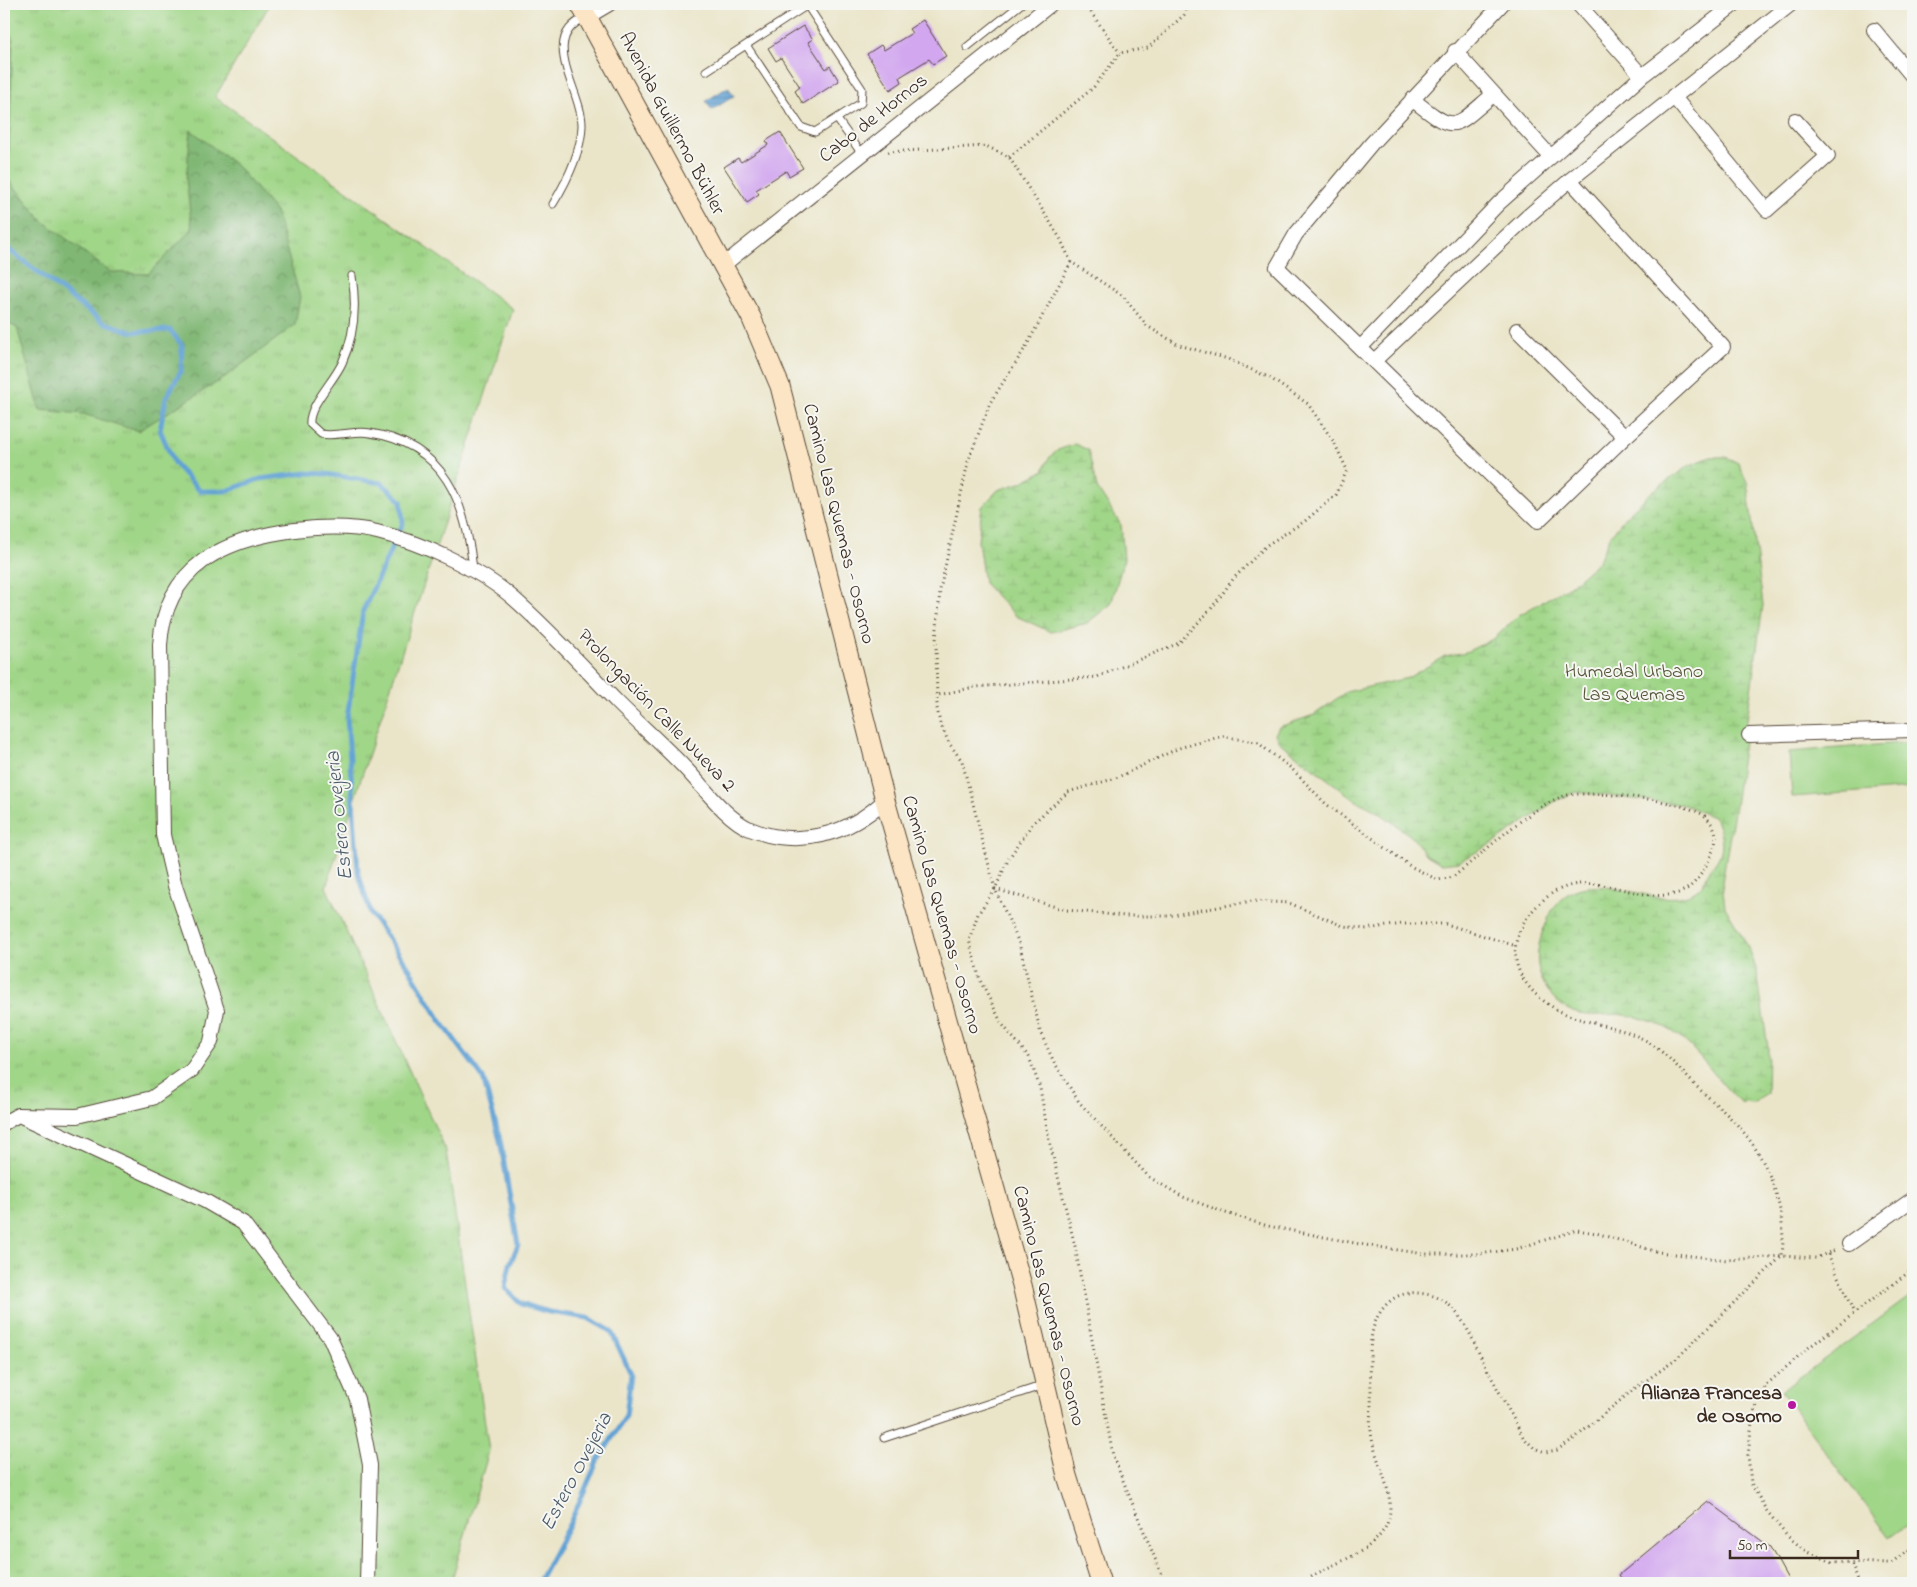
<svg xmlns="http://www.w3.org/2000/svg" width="1917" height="1587" font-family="'Indie Flower',sans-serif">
<defs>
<pattern id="grass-tufts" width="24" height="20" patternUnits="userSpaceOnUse" patternTransform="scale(1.25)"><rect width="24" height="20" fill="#a0d688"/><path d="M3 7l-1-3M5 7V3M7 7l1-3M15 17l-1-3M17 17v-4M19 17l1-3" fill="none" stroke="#8bb875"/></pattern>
<pattern id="forest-crowns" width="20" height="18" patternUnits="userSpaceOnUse" patternTransform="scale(1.25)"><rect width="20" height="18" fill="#80b774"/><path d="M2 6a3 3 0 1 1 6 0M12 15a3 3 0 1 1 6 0" fill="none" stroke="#6a955f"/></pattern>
<pattern id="wetland-marsh" width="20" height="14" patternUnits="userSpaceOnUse" patternTransform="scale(1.25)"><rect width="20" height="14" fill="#a0d688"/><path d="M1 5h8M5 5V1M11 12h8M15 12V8" fill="none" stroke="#8bb875"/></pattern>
<pattern id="water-rules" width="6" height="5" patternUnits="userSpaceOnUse" patternTransform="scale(1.25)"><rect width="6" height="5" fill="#60a1d4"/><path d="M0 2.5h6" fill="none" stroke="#5083ab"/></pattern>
</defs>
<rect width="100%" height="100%" fill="#f6f6f2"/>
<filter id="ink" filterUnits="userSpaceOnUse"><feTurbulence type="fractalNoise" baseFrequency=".02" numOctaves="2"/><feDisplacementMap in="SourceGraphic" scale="10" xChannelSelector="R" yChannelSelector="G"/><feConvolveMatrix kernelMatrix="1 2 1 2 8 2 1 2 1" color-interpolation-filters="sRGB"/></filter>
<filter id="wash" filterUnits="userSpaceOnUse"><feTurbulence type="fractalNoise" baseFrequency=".0096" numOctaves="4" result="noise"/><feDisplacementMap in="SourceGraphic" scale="20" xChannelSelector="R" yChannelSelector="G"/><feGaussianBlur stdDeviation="1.12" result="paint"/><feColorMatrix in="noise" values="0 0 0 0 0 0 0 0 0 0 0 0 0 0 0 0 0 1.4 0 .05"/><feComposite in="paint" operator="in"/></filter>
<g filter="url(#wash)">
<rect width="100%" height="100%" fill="#eae5c9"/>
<path fill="url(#grass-tufts)" stroke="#6e8053" d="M4,4H270L215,97L513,309L326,887L446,1151L489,1451L451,1583H4Z"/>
<path fill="url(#forest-crowns)" stroke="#5e7049" d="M4,20L13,40L8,179L42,220L110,272L148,274L192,229L186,179L191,130L237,166L276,212L300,297L295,325L221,380L138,431L83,414L40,410L17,328L4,321Z"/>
<path fill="url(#wetland-marsh)" stroke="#6e8053" d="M1075,444L1088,450L1097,488L1121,525L1124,559L1111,604L1087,623L1051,632L1016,616L984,583L978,541L982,507L998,490L1020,483L1043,471L1049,458L1058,450Z
M1711,457H1726L1738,463L1747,482L1763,605L1735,806L1722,882L1725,907L1749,948L1757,972L1768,1048L1767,1094L1753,1103L1740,1102C1717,1081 1697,1047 1672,1031C1658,1023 1641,1017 1625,1015C1611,1013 1594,1017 1580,1014C1559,1010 1540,986 1538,965C1536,950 1541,935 1547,921C1578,848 1653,918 1696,891C1705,885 1706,874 1713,866C1726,851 1723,835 1715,818L1685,805L1575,792L1554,802L1495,842L1458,862L1442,864L1427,855L1411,836L1377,811L1355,800L1279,742L1275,734L1279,727L1314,715L1346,692L1408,678L1445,656L1466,652L1495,638L1519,615L1570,586L1598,562L1611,535L1626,516L1653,491L1690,465Z"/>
<path fill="#a0d688" stroke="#6e8053" d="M1913,742V788L1792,797L1789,752Z
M1913,1294V1520L1889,1538L1781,1391Z"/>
<path fill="url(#water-rules)" stroke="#4e6679" d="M728,87L734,96L712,110L706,101Z"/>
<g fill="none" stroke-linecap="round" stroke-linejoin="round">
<path stroke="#60a1d4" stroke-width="5" d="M4,246L103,322L132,332L170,330L182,345L181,371L166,398L160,430L174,463L200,491H226L260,479L306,473L326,474L382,483L401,501L403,523L363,611L347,718L358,872L371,914L408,967L440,1020L483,1078L500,1140L518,1245L510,1264L505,1288L521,1304L549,1312L588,1318L611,1331L631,1374L626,1416L597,1462L570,1523L538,1583"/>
</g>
<g id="blocks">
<path fill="#d2a7ef" d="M923,20L946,56L933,64L929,59L900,77L902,82L890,90L867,54L881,45L884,50L912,33L909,29Z
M803,26L813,39L808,42L826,69L830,66L839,81L803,104L795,91L800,87L781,58L776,61L768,48Z
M780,132L803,168L789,176L786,171L756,190L759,194L747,202L724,167L738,158L741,162L768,145L766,141Z
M1708,1501L1770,1547L1790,1583H1625L1619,1575Z"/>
</g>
</g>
<g filter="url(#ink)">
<use href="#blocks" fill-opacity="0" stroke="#554638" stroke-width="1"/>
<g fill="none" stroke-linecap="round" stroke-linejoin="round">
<defs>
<path id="lane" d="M746,45L801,127L815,132L861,103L862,89L807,5
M967,47L1021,4
M706,71L809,4
M837,119L862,154
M553,204C567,181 581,153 582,126C583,91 536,37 587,17
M352,276C357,307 355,335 342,363C334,381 308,406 310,424L321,434C337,437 354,430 370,433C445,444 466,503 473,569
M884,1438L1044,1385"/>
<path id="street" d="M1502,4L1372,143L1296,234L1277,267L1538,521L1625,437L1723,347L1570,180
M1578,4L1642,76
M587,17L609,4
M1874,30L1913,77
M1455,51L1551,157
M1673,96L1767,210L1828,156L1795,120
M1412,99C1457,135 1452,129 1494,94
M722,266L1051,4
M1517,330L1625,437
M1360,348L1499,203L1642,76L1735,4
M1374,361L1527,217L1570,180L1791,4
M1749,735L1913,730
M23,1117L205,1201L243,1223L330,1338L357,1399L370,1465L367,1583
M4,1123L18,1115L77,1116L152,1098L192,1070L211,1042L217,1010L175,886L163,835L160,645C165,566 224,539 295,530C321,527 351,526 377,532C419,542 478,568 512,597C550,630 583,667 618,703C640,725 663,745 684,767C703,786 725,818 750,829C798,849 848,835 885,800
M1849,1244L1913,1199"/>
<path id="secondary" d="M580,4L751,317L780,386L885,800L1022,1285L1067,1476L1101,1583"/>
</defs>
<use href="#lane" stroke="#554638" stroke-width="9"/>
<use href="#street" stroke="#554638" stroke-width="16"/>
<use href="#secondary" stroke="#554638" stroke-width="21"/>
<path stroke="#554638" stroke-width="3" stroke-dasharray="1 4" stroke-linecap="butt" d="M1085,4L1120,53
M888,152L986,146L1009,157L1060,238L1071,262L1123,296L1147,326L1179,345L1228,359L1270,378L1308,404L1334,442L1347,470L1336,495L1305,521L1267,545L1234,578L1211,609L1179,643L1097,677L975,687L938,695
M1009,157L1093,88L1120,53L1148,48L1184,15L1189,4
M1071,262L1027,345L990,403L968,462L940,590L936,641L937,708L940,723L949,743L962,761L995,889L1019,943L1041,1034L1054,1062L1079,1102L1149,1177L1183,1197L1226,1213L1268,1226L1365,1245L1425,1254H1479L1516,1249L1577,1230L1596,1233L1658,1252L1727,1260L1782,1256L1816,1258L1837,1249
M995,889L1066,910L1125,916H1168L1252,901L1289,903L1343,926L1365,929L1403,924H1446L1513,945
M1828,1254L1854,1313
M1913,1269L1808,1348L1766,1385L1753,1414L1748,1455L1751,1483L1766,1510L1787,1536L1807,1552L1833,1562L1891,1563L1913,1546
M1852,1564L1859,1583
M1165,1583L1113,1456L1075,1246L1049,1140L1040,1088L1029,1057L1002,1024L980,980L969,940L978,914L995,889L1009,858L1033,823L1068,792L1116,778L1179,748L1223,736L1258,743L1292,769L1326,804L1410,866L1438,880L1453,877C1483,854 1529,807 1564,796C1588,789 1690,800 1707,818C1721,833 1716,844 1709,860C1701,875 1692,891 1674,894C1637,902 1600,873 1563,888C1549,893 1538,904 1528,916C1503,951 1517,984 1551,1006C1581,1026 1621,1023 1651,1044C1668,1055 1682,1072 1696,1086C1711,1100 1727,1113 1740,1128C1770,1162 1787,1211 1782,1256L1674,1361L1634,1389L1575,1438L1557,1450L1545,1452L1534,1448L1523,1437C1510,1412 1497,1388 1484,1363C1474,1344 1466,1320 1449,1305C1441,1297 1429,1294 1418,1293C1410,1292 1400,1294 1393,1299C1363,1320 1371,1361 1371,1393C1372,1406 1369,1419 1371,1431C1373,1461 1400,1497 1386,1526C1370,1557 1328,1562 1303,1583"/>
<use href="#lane" stroke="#fff" stroke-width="7"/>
<use href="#street" stroke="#fff" stroke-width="14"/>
<use href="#secondary" stroke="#fce5c4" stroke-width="19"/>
</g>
</g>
<circle fill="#b5179e" stroke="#f6f6f2" stroke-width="2" cx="1792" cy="1405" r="5"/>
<g text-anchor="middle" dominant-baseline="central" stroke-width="4" stroke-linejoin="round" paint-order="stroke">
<g font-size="20" fill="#3b2a1e" stroke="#f6f6f2">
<text transform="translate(874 119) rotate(-38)">Cabo de Hornos</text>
<text transform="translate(671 124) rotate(62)">Avenida Guillermo Bühler</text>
<text transform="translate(838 524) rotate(76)">Camino Las Quemas - Osorno</text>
<text transform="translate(656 711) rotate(46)">Prolongación Calle Nueva 2</text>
<text transform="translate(941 915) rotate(74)">Camino Las Quemas - Osorno</text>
<text transform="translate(1048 1306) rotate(76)">Camino Las Quemas - Osorno</text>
</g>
<g font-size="20" fill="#545538" stroke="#f6f6f2">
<text x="1634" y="672">Humedal Urbano<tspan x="1634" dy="23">Las Quemas</tspan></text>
</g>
<g font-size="20" font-weight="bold" fill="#3b2a1e" stroke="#f6f6f2" text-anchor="end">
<text x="1782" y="1394">Alianza Francesa<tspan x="1782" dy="23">de Osorno</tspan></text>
</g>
<g font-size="21" font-style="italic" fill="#4a5a67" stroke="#f6f6f2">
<text transform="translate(340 816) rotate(-96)">Estero Ovejeria</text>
<text transform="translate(577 1472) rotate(-62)">Estero Ovejeria</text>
</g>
</g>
<rect width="1917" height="1587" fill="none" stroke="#f6f6f2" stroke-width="20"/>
<path d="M1730 1550v8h128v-8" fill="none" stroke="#3b2a1e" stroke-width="2.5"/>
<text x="1737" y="1550" font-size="15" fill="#3b2a1e" stroke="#f6f6f2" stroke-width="4" paint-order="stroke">50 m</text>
</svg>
